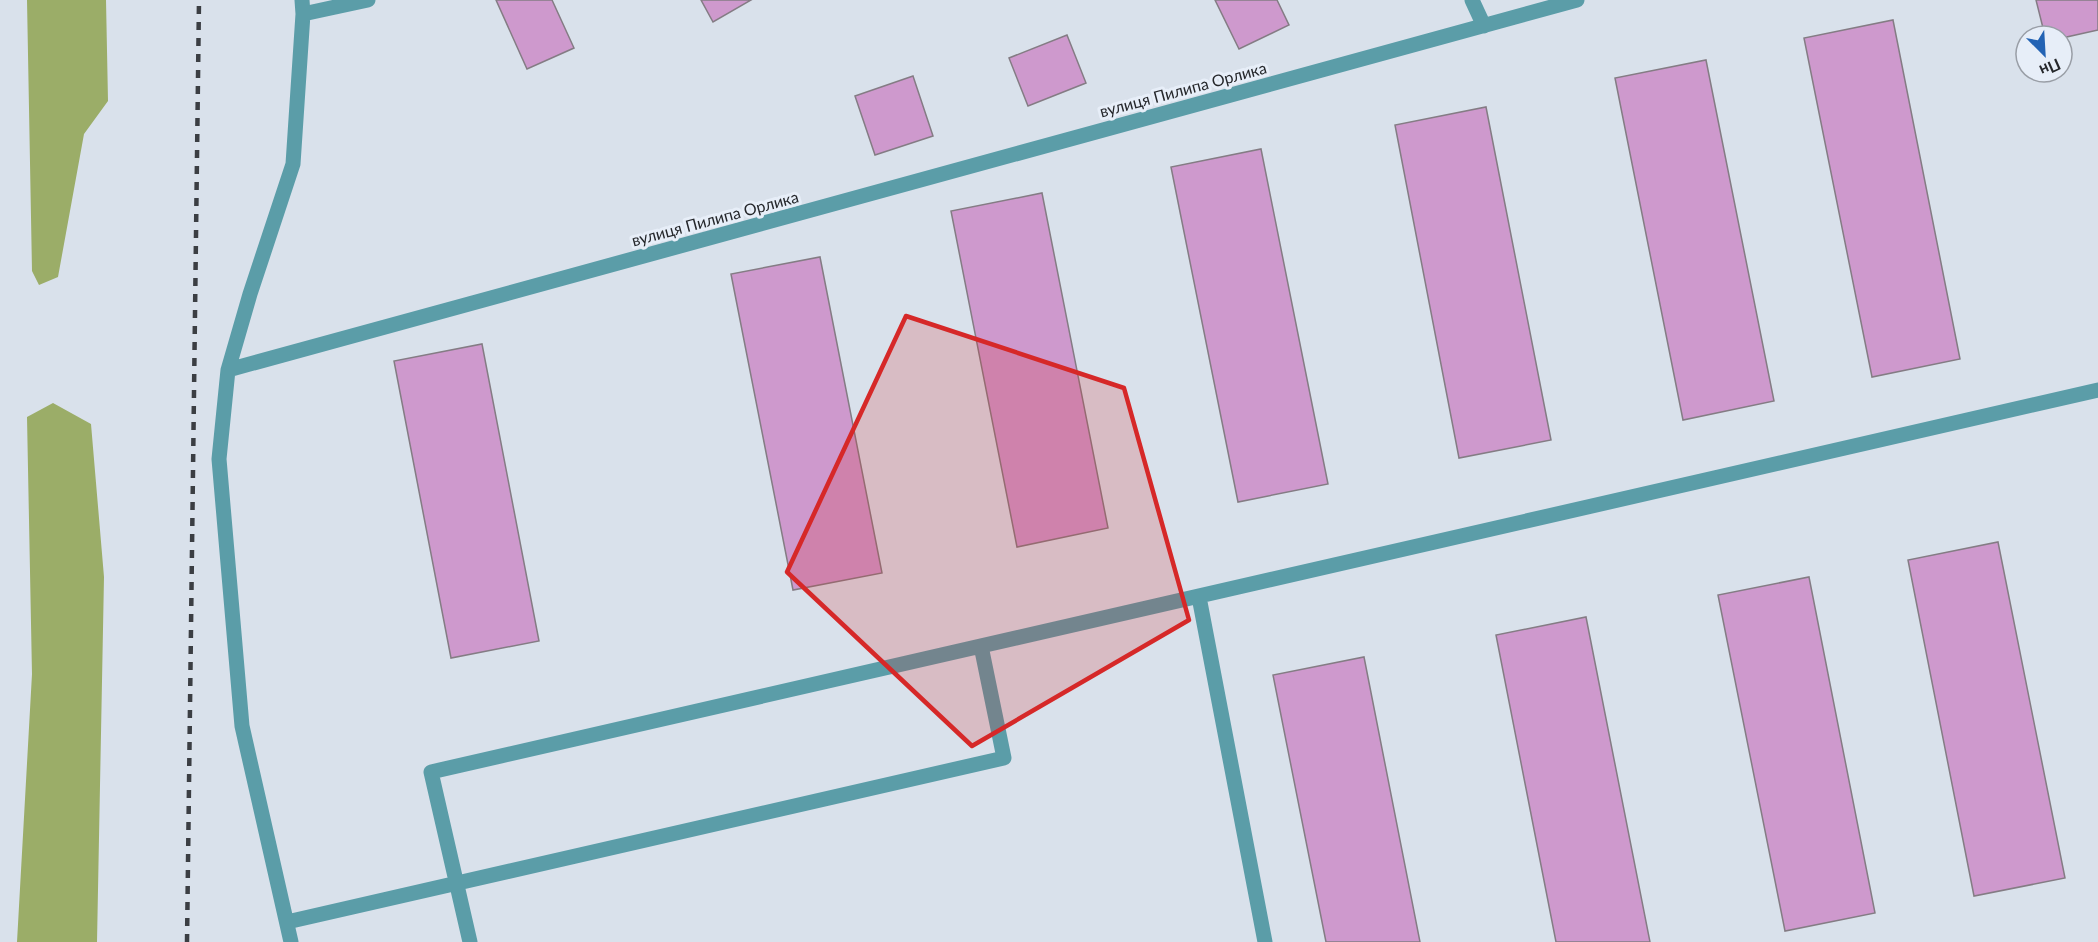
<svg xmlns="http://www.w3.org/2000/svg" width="2098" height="942" font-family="Lato,sans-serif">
<rect width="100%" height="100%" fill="#d9e1eb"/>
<path fill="#9bad68" d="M27,0H106L108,101L84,134L58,277L39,285L32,271Z
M53,403L91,424L104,577L97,942H17L32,674L27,417Z"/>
<path fill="#ce99cd" stroke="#847c84" stroke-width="1.5" d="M496,0H552L574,48L527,69Z
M701,0H751L713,22Z
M1215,0H1277L1289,25L1239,49Z
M2036,0H2098V30L2062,38V36H2045Z
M1893,20L1960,359L1872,377L1804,38Z
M1067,35L1086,83L1028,106L1009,58Z
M1706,60L1774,401L1683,420L1615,78Z
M913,76L933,136L875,155L855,96Z
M1486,107L1551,440L1459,458L1395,125Z
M1261,149L1328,484L1238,502L1171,167Z
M1042,193L1108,528L1017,547L951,211Z
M820,257L882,573L793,590L731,274Z
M482,344L539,641L451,658L394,361Z
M1998,542L2065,878L1974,896L1908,560Z
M1809,577L1875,913L1785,931L1718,595Z
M1586,617L1650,942H1556L1496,635Z
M1364,657L1420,942H1326L1273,675Z"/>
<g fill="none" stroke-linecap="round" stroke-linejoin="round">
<path stroke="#5b9da8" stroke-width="15" d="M1472,0L1484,26
M303,14L368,0
M228,370L1577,0
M1199,597L1265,942
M287,922L1004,758L981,646
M291,942L242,726L219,459L228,370L250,294L293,164L303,14L302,0
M470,942L431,772L2098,390"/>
<path stroke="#3b3e43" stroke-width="4.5" stroke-dasharray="8 8" stroke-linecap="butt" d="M187,942L199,0"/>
</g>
<path fill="#d62828" fill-opacity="0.2" stroke="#d62828" stroke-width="4.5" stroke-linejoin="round" d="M906,316L1124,388L1189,620L972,746L787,572Z"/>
<g text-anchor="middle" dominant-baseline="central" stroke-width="6" stroke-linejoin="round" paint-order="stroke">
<g font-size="16" fill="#25272b" stroke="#e7eef8">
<text transform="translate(1183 89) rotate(-15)">вулиця Пилипа Орлика</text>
<text transform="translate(715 218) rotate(-15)">вулиця Пилипа Орлика</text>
</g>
</g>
<g transform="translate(2044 54) rotate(156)"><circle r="28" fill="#e7eef8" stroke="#999ea6" stroke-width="1.5"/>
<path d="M0-4.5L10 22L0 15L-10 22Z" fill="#2363b4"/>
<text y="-9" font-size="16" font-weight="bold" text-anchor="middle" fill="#25272b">Пн</text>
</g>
</svg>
